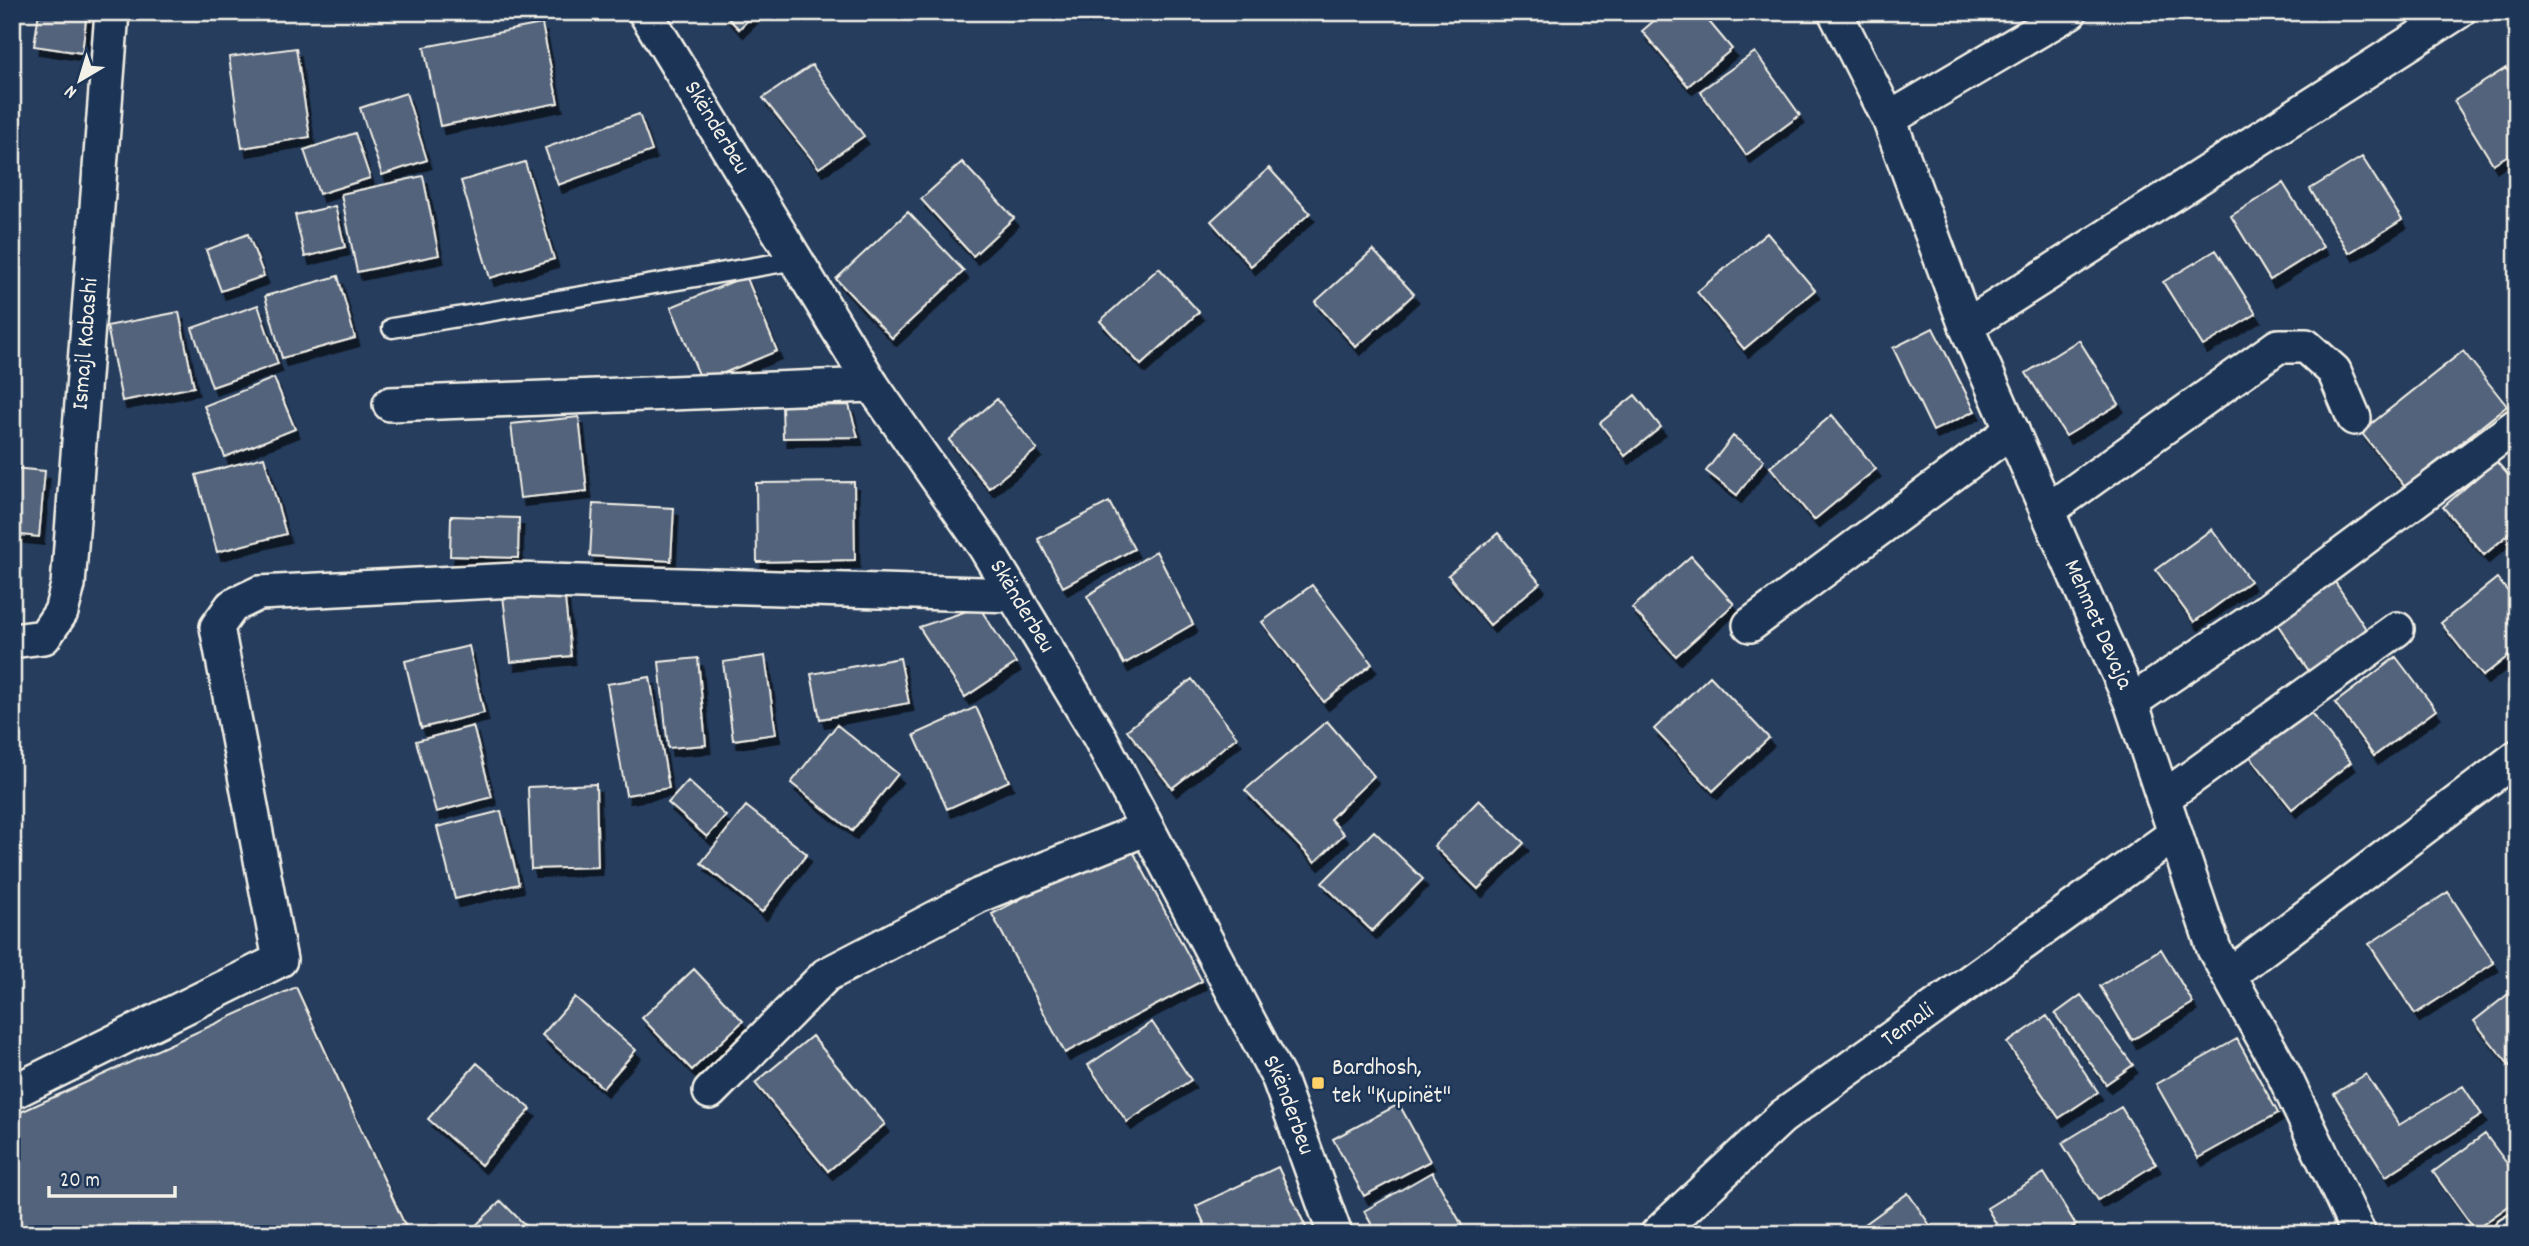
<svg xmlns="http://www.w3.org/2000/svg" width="2529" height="1246" font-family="Dekko,sans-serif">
<defs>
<filter id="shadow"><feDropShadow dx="4.5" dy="8" stdDeviation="0" flood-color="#0009"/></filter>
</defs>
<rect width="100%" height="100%" fill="#263d5d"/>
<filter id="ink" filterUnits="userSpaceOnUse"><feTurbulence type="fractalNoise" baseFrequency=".0143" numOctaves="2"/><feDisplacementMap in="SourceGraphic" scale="14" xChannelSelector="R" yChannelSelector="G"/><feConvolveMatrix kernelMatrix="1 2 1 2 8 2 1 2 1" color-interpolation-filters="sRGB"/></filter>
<g filter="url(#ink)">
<path fill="#52647b" stroke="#f4f1e8" stroke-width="2" filter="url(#shadow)" d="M39,12H87L82,53L34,46Z
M722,12H756L739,29Z
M1664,12H1701L1732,49L1688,86L1642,31Z
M542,24L558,103L440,126L424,47Z
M296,48L310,137L242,148L229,57Z
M1755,52L1800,115L1746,155L1700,91Z
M812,65L864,136L819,168L763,98Z
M2506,68L2517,85V150L2493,164L2454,101Z
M406,93L427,160L382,175L360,108Z
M639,114L652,151L558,185L545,148Z
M355,133L370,178L319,194L304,150Z
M2362,157L2402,220L2349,253L2310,189Z
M525,162L554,259L490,278L461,181Z
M962,162L1014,218L973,256L921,199Z
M1269,168L1310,213L1251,266L1211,221Z
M423,176L439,255L357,272L341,194Z
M2283,183L2323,247L2270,280L2231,216Z
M335,206L345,247L305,257L295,215Z
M908,212L964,271L892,338L836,279Z
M1767,233L1815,290L1744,349L1697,292Z
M248,234L264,276L221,291L206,250Z
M1373,250L1414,294L1356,347L1315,302Z
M2216,250L2256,314L2203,346L2163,282Z
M1159,268L1199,312L1141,365L1100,321Z
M338,276L355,338L282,358L265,296Z
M746,276L777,351L702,382L671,307Z
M258,305L278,364L212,387L192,328Z
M179,312L194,387L122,401L107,326Z
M1933,328L1975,411L1933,431L1893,348Z
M2079,340L2119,404L2066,436L2026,373Z
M2463,351L2507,406L2405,487L2361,432Z
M274,378L295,429L225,457L204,406Z
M1635,395L1661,427L1625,456L1600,423Z
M997,399L1037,449L989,488L949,440Z
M849,405L858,437L783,438L782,406Z
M1832,415L1876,469L1814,520L1770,467Z
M579,417L587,491L520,498L511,424Z
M1733,436L1764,460L1737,495L1706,471Z
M264,457L286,534L217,552L196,475Z
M2496,461L2517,485V527L2484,555L2443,507Z
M12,468L45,471L39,537L12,534Z
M854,482L855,560L757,562L756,483Z
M1109,502L1134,549L1063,587L1038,539Z
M593,504L674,508L671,561L590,556Z
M451,516L519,518L518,558L450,556Z
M2212,529L2250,581L2194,622L2156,570Z
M1498,533L1540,583L1490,625L1448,575Z
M1156,551L1193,624L1124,664L1087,596Z
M1691,556L1734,604L1676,656L1632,608Z
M2497,578L2517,603V649L2483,676L2441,623Z
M2333,579L2368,632L2309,671L2274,619Z
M1312,585L1372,664L1324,702L1262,622Z
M564,589L571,656L511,662L503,596Z
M979,607L1016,663L965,697L919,627Z
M469,646L484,713L421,728L405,661Z
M765,656L776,734L733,740L723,662Z
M2396,657L2436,710L2374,756L2335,703Z
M698,658L706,745L668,748L659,662Z
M900,658L909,703L820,719L811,674Z
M1710,676L1769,738L1713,791L1654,729Z
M650,677L669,788L626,795L607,684Z
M1192,679L1237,737L1172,788L1127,730Z
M976,707L1009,781L947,809L914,735Z
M2308,709L2351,762L2292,809L2249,755Z
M1327,721L1374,776L1330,819L1344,834L1315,862L1245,790Z
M837,725L898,774L852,831L791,783Z
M473,726L492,797L436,812L416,741Z
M688,781L726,816L707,837L668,803Z
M596,784L598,867L531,869L528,787Z
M1479,800L1524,843L1478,889L1434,846Z
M746,806L807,854L762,912L701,863Z
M501,811L519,884L455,899L437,827Z
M1374,831L1423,879L1372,931L1322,883Z
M1128,842L1202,981L1065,1053L992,914Z
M2448,892L2494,963L2415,1014L2369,944Z
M2161,949L2193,1003L2132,1040L2100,986Z
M694,969L743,1021L692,1070L642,1018Z
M296,987L409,1234H12V1116Z
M2517,987V1075L2474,1021Z
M2081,995L2133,1065L2106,1084L2055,1014Z
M575,997L636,1050L603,1088L542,1035Z
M2047,1016L2098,1092L2059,1118L2007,1043Z
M1152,1022L1191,1080L1127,1122L1088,1065Z
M812,1036L885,1124L828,1171L755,1083Z
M2237,1039L2278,1113L2198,1158L2156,1084Z
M477,1063L531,1109L481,1165L428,1119Z
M2366,1074L2399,1125L2463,1086L2482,1115L2386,1176L2334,1094Z
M1399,1104L1430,1161L1364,1196L1333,1139Z
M2121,1107L2156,1164L2098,1200L2062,1143Z
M2485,1134L2517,1177V1200L2475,1230L2433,1172Z
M1278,1167L1309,1234H1209L1196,1206Z
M1432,1172L1467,1234H1377L1364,1211Z
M2044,1173L2076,1225L2061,1234H2002L1987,1208Z
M1908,1193L1936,1234H1855L1854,1232Z
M501,1201L534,1234L470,1231Z"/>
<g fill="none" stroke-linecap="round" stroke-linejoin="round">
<defs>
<path id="service" d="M392,328L796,260"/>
<g id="minor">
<path id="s1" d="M645,12L872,385L985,547L1099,736L1279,1079L1335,1234"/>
<path id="s2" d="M1835,12L1889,119L1966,326L2131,702L2214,949L2283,1073L2359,1234"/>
<path d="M1889,119L2070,12"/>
<path d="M1966,326L2458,12"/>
<path d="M390,404L872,385"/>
<path d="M2047,511L2278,346H2306L2334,371L2354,418"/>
<path d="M1750,625L2012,430"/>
<path id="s3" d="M12,641L44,637L61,612L68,585L112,12"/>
<path d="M2131,702L2269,609L2517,425"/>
<path d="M2163,798L2397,629"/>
<path d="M2229,975L2517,757"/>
<path d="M17,1090L280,960L217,627L232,606L259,593L515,580L1015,595"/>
<path d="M710,1092L826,975L980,895L1145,829"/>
<path id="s4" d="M1657,1234L1782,1117L2175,834"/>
<path d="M2510,1234L2517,1230"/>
</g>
</defs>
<use href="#service" stroke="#f4f1e8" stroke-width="23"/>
<use href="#minor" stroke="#f4f1e8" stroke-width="38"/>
<use href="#service" stroke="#1d3557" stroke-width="18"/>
<use href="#minor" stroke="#1d3557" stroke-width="33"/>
</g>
</g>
<rect fill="#ffd166" stroke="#1d3557" stroke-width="2.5" x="1311" y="1076" width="14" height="14" rx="3.5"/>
<g text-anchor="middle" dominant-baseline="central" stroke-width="5" stroke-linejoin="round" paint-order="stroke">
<g font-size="24" fill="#f4f1e8" stroke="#1d3557">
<text stroke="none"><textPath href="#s1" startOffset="136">Skënderbeu</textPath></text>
<text stroke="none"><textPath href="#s3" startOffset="332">Ismajl Kabashi</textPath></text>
<text stroke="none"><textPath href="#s1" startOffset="704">Skënderbeu</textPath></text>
<text stroke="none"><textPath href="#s2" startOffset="667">Mehmet Devaja</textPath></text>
<text stroke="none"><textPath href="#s4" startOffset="327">Temali</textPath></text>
<text stroke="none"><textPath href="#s1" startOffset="1270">Skënderbeu</textPath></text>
</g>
<g font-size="24" fill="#f4f1e8" stroke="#1d3557" text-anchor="start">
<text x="1332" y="1069">Bardhosh,<tspan x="1332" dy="28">tek "Kupinët"</tspan></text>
</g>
</g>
<rect width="2529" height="1246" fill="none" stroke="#1d3557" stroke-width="42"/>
<rect x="21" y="21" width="2487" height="1204" fill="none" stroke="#f4f1e8" stroke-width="2.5" filter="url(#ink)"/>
<g transform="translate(80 80) rotate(218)" stroke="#1d3557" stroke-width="5" paint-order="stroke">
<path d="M0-5L12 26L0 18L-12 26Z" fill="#f4f1e8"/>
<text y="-10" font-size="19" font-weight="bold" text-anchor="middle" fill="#f4f1e8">N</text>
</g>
<path d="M49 1186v10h126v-10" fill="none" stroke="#f4f1e8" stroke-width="3.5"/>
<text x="60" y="1186" font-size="21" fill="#f4f1e8" stroke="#1d3557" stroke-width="5" paint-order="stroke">20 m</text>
</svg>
